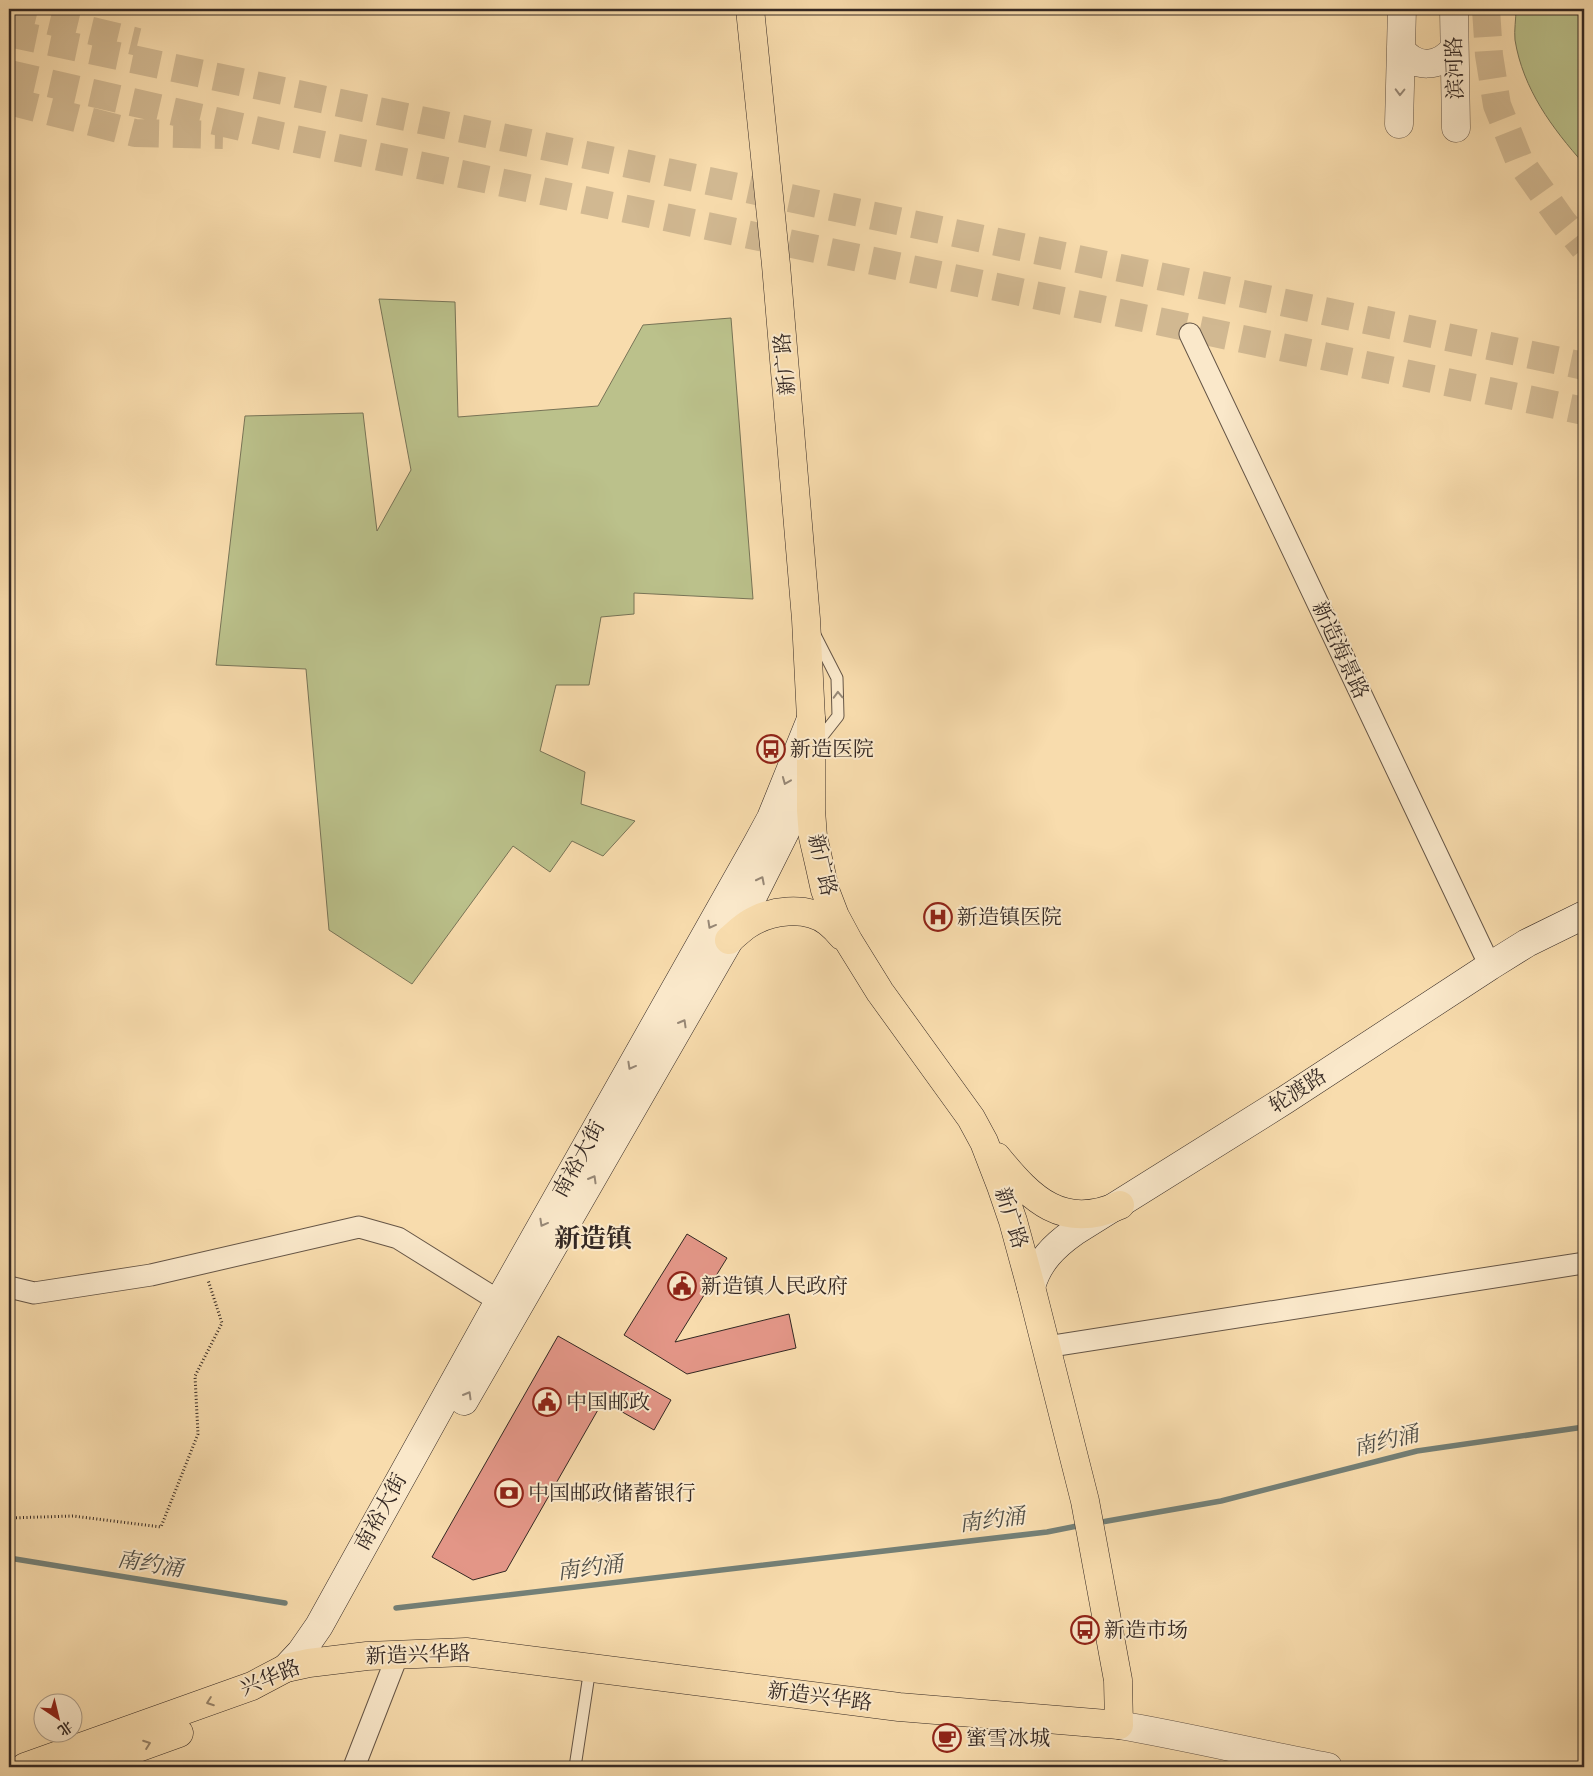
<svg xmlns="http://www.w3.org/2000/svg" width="1593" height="1776" font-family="Cardo,'Noto Serif SC',serif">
<rect width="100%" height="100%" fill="#f8dcad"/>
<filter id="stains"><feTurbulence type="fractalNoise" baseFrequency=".004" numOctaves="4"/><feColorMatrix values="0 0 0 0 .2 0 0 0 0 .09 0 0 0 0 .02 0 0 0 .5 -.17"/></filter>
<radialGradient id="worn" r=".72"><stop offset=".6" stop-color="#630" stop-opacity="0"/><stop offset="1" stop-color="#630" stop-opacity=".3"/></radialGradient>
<path fill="#bbc18b" stroke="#787457" d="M1516,9H1584V164C1552,128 1523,89 1515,40C1514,30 1516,19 1516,9Z
M379,299L455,302L458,417L598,406L643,325L731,318L753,599L634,593V614L601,617L589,685H556L540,751L585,772L581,804L635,821L603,856L572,841L550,872L513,846L412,984L329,930L306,669L216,665L245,416L363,413L377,531L411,470Z"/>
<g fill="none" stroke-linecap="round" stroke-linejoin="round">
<path stroke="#748077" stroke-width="5.5" d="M1096,1523L1221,1501L1417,1451L1584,1427
M9,1558L285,1603
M396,1608L1047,1532L1082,1525"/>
</g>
<path fill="#e39687" stroke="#342823" d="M687,1234L727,1258L675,1342L789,1314L796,1348L687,1374L624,1335Z
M558,1336L671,1400L654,1430L603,1401L506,1571L473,1580L432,1557Z"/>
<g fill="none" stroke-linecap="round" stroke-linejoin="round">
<path stroke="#d1b891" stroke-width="28" stroke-dasharray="28 14" stroke-linecap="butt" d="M1486,9L1489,55L1497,105L1519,160L1563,222L1584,248
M9,11L138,42
M9,33L1584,366
M9,74L281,136L1584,411
M9,101L135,133L223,135"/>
<defs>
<path id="service" d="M814,633L837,678L838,716L816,744
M575,1767L590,1668"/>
<path id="minor" d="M1190,334L1490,966
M9,1287L34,1293L151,1275L359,1227L398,1238L499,1301
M1046,1347L1584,1263
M354,1767L398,1654"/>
<path id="tertiary" d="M1454,9L1456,128
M1401,49C1415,69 1439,68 1454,49
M1399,124L1402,9
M1119,1725C1189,1737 1259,1754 1328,1767"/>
<path id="secondary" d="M1031,1287C1038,1262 1054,1246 1074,1232L1285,1100L1490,966L1527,943L1584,915
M464,1401L742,918L799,804L807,771
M286,1668L301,1652L319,1626L499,1301L757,844L771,818L811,719"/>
<path id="primary" d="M729,940C735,935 741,929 747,925C769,910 806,905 828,922C833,926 838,931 842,936
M997,1157C1031,1199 1063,1231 1120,1205
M25,1767L252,1686L286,1668L309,1663L367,1656L466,1652L899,1707L1119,1725L1118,1680L1085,1501L1031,1287L1013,1221L1001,1186L984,1142L971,1118L880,992L849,942L835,916L825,890L819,863L813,837L811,810V719L806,619L776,265L750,9
M85,1767L179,1733"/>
</defs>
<use href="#service" stroke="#655546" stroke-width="13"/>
<use href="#minor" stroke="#655546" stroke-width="23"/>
<use href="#tertiary" stroke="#655546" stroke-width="29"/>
<use href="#secondary" stroke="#342823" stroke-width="29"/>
<use href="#primary" stroke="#342823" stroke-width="29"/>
<path stroke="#342823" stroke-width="3" stroke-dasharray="1 2.5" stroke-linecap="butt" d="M9,1518L73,1516L161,1527L198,1434L195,1376L222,1323L208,1280"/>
<use href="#service" stroke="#fae8ca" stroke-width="11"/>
<use href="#minor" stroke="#fae8ca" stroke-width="21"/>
<use href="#tertiary" stroke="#fae8ca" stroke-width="28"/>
<use href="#secondary" stroke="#fae8ca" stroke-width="28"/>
<use href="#primary" stroke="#f8dcad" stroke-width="28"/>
</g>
<defs><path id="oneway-chevron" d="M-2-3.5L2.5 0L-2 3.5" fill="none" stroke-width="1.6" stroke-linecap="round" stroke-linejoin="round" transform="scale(1.25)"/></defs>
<g stroke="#978876">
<use href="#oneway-chevron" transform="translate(1400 92) rotate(91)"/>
<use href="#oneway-chevron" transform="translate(838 695) rotate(-92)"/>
<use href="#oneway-chevron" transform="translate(786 781) rotate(112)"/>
<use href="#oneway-chevron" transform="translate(761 880) rotate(-63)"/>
<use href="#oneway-chevron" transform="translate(711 925) rotate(119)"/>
<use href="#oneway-chevron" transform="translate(683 1023) rotate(-60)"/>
<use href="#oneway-chevron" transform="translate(631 1066) rotate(119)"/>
<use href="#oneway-chevron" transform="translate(593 1179) rotate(-60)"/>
<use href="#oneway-chevron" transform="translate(543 1223) rotate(119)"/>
<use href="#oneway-chevron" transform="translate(468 1395) rotate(-60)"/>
</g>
<g stroke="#968268">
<use href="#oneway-chevron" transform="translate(210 1702) rotate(160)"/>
<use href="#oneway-chevron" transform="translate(147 1744) rotate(-20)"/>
</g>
<defs>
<symbol id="bus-ring" viewBox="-11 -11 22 22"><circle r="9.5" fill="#fae8ca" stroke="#8f2418" stroke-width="1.5"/><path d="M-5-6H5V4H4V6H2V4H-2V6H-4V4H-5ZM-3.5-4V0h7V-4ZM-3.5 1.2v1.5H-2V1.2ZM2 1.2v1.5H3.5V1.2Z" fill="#8f2418"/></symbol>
<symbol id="hospital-ring" viewBox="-11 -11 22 22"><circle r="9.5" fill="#fae8ca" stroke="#8f2418" stroke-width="1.5"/><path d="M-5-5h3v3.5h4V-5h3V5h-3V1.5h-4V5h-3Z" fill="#8f2418"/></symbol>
<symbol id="civic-ring" viewBox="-11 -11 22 22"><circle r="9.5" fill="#fae8ca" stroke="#8f2418" stroke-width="1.5"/><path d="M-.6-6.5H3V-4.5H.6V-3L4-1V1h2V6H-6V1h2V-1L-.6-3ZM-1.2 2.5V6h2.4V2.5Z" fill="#8f2418"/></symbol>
<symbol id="bank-ring" viewBox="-11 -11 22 22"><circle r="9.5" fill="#fae8ca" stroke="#8f2418" stroke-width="1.5"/><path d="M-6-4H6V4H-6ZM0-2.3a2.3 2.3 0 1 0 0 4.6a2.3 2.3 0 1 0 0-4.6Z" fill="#8f2418"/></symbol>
<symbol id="cafe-ring" viewBox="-11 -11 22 22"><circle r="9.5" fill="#fae8ca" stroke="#8f2418" stroke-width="1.5"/><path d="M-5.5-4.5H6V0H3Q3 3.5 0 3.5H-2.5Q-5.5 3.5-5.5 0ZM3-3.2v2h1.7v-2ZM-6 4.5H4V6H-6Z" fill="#8f2418"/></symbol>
</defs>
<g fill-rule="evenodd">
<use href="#bus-ring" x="755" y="733" width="32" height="32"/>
<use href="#hospital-ring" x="922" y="901" width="32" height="32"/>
<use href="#civic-ring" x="666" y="1270" width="32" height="32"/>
<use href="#civic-ring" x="531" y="1386" width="32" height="32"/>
<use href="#bank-ring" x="493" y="1477" width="32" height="32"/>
<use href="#bus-ring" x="1069" y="1614" width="32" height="32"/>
<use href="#cafe-ring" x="931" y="1722" width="32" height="32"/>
</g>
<g text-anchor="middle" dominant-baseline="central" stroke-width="4" stroke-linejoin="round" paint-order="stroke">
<g font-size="21" fill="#342823" stroke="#fae8ca">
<text transform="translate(1455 68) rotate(-92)">滨河路</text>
<text transform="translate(785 364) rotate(-95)">新广路</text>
<text transform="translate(1340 650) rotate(65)">新造海景路</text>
<text transform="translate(822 865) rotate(77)">新广路</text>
<text transform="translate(1298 1091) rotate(-33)">轮渡路</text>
<text transform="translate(579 1159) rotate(-61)">南裕大街</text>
<text transform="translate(1011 1218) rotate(72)">新广路</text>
<text transform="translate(381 1512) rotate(-61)">南裕大街</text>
<text transform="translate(418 1655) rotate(-2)">新造兴华路</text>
<text transform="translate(270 1678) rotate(-22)">兴华路</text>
<text transform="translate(820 1697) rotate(7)">新造兴华路</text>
</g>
<g font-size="21" fill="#342823" stroke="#fae8ca" text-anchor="start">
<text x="790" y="749">新造医院</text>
<text x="957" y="917">新造镇医院</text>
<text x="701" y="1286">新造镇人民政府</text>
<text x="566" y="1402">中国邮政</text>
<text x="528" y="1493">中国邮政储蓄银行</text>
<text x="1104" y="1630">新造市场</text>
<text x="966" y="1738">蜜雪冰城</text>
</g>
<g font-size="22" font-style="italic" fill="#4e4d46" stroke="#fae8ca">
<text transform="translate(1386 1441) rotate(-13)">南约涌</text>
<text transform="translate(992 1520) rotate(-7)">南约涌</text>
<text transform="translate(150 1564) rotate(9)">南约涌</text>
<text transform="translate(590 1568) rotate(-7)">南约涌</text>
</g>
<g font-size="26" font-weight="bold" fill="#342823" stroke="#fae8ca">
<text x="593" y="1238">新造镇</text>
</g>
</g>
<rect width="1593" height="1776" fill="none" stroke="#f8dcad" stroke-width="30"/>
<rect x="10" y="10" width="1573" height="1756" fill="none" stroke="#342823" stroke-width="2.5"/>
<rect x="15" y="15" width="1563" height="1746" fill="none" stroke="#342823"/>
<g transform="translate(58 1718) rotate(145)"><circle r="24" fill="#fae8ca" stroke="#ab9b87"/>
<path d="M0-4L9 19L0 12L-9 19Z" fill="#8f2418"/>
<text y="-8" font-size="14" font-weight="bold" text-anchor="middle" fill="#342823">北</text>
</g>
<rect width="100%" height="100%" filter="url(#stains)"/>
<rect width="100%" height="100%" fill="url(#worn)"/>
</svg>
